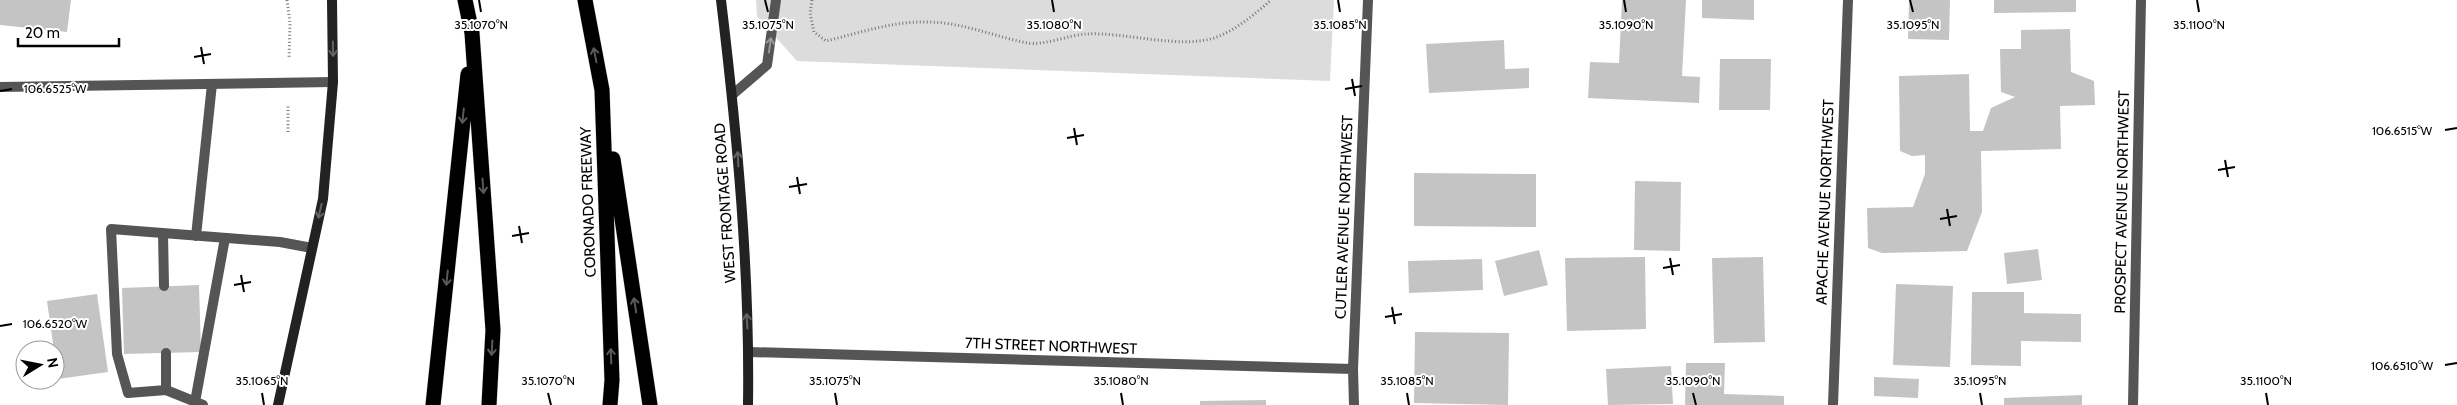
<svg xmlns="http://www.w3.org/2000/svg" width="2457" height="405" font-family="Cabin,sans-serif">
<rect width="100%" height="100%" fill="#fff"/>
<path fill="#dcdcdc" d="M756,0H1334L1330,81L797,61L757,16Z"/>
<path fill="#c4c4c4" d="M0,0H71L67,32L0,25Z
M1622,0H1686L1682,76L1700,77L1699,103L1588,98L1590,62L1619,63Z
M1702,0H1754V20L1702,18Z
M1909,0H1950L1949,40L1908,39Z
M1994,0H2076V12L1994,13Z
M2070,29L2071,72L2094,81L2095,105L2060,106L2061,149L1981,151L1982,212L1967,251L1882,253L1868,248L1867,208L1913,207L1925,174V155L1912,156L1900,151L1899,76L1969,74L1970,131H1983L1991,108L2015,97L2001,92L2000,49H2021V30Z
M1504,40L1505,69L1529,68V88L1429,93L1426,44Z
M1720,59H1771L1770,110H1719Z
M1414,173L1536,174V227L1414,226Z
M1635,181L1681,182L1680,251L1634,250Z
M2038,249L2042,280L2007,284L2004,253Z
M1539,250L1548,285L1504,296L1495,261Z
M1645,257L1646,329L1567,331L1565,258Z
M1763,257L1765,342L1714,343L1712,258Z
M1482,259L1483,290L1409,293L1408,261Z
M1896,284L1953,286L1950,367L1893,365Z
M199,285L201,352L124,354L122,288Z
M1972,292H2024V313L2081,314V342L2021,341V366L1971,365Z
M97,294L108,372L58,379L47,301Z
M1415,332L1509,333L1508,405L1414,403Z
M1686,363H1725L1724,394L1784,396V405H1685Z
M1671,366L1673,404L1608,405L1606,369Z
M1874,377L1919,379L1918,398L1874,396Z
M2082,395V405H2004V398Z
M1266,400V405H1200V401Z"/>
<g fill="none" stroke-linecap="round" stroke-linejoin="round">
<defs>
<path id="motorway" d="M465,0L472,33L493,330L489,405
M585,0L602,90L612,380L610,405
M613,159L650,405
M433,405L468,74"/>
</defs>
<use href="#motorway" stroke="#dbdbdb" stroke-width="16"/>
<path stroke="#777" stroke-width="3" stroke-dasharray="1 2.5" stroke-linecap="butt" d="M287,0L290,23L289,59
M812,0L810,13L814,32L826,41C859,33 893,21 927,22C961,22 993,36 1027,43C1043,46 1069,35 1086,34C1126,32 1178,49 1214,38C1235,31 1255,14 1271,0
M288,132V105"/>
<path stroke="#555" stroke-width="10" d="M732,95L767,65L776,0
M163,233L164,286
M196,236L212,84
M166,353V390
M195,402L225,238
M203,405L166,390L128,393L117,354L111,229L280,242L312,248"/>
<path stroke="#555" stroke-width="10" d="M0,87L333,82
M749,352L1353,369
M1354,405L1353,369L1368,0
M1833,405L1848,0
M2133,405L2141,0"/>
<path stroke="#222" stroke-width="10" d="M721,0C737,134 750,270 748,405
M278,405L323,199L333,82L332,0"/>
<use href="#motorway" stroke="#000" stroke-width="15"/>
</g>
<defs><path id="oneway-shaft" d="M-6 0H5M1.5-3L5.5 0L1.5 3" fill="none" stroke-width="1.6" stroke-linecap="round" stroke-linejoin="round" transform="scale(1.25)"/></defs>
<use stroke="#999" href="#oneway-shaft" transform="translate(770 45) rotate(-82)"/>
<g stroke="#646464">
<use href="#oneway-shaft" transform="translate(333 49) rotate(89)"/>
<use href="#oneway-shaft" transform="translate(738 159) rotate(-93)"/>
<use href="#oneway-shaft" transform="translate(320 211) rotate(103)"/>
<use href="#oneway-shaft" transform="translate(747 321) rotate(-93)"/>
</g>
<g stroke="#595959">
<use href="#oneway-shaft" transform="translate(595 55) rotate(-101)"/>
<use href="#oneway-shaft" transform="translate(463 116) rotate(96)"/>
<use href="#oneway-shaft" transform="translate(483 186) rotate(86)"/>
<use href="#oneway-shaft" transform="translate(447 278) rotate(96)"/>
<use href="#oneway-shaft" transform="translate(635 305) rotate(-99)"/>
<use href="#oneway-shaft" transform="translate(492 348) rotate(93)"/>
<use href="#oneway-shaft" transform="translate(611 356) rotate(-92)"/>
</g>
<path fill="none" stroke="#000" stroke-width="2" d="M479,0L481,12M765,0L768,12M1052,0L1054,12M1338,0L1340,12M1624,0L1626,12M1910,0L1913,12M2197,0L2199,12M201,47L204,64M194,57L211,54M1352,79L1355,96M1345,89L1362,86M0,91L12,89M1074,128L1077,145M2445,130L2457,128M1067,138L1084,135M2225,160L2228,177M2218,170L2235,167M797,177L800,194M789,187L807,184M1947,209L1950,226M1940,219L1957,216M519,226L522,243M512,236L529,233M1670,258L1673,275M1663,268L1680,265M241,275L244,292M234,285L251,282M1392,307L1395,324M1385,317L1402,314M0,326L12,324M2445,365L2457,363M262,393L264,405M548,393L551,405M835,393L837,405M1121,393L1123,405M1407,393L1409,405M1693,393L1696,405M1980,393L1982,405M2266,393L2268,405"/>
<g text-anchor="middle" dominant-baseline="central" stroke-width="4" stroke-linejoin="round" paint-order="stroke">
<g font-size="15" fill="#000" stroke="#fff">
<text transform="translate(588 202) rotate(-92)">CORONADO FREEWAY</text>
<text transform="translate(1825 202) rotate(-88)">APACHE AVENUE NORTHWEST</text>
<text transform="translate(2122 202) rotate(-89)">PROSPECT AVENUE NORTHWEST</text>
<text transform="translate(725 203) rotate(-94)">WEST FRONTAGE ROAD</text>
<text transform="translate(1344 217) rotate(-88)">CUTLER AVENUE NORTHWEST</text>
<text transform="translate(1051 346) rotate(2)">7TH STREET NORTHWEST</text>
</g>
</g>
<g font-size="12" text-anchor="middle" fill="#000" stroke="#fff" stroke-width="4" stroke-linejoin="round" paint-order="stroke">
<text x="481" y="29">35.1070°N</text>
<text x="768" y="29">35.1075°N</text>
<text x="1054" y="29">35.1080°N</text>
<text x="1340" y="29">35.1085°N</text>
<text x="1626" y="29">35.1090°N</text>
<text x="1913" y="29">35.1095°N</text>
<text x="2199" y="29">35.1100°N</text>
<text x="55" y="93">106.6525°W</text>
<text x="2402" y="135">106.6515°W</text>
<text x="55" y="328">106.6520°W</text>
<text x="2402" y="370">106.6510°W</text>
<text x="262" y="385">35.1065°N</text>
<text x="548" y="385">35.1070°N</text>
<text x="835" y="385">35.1075°N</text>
<text x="1121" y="385">35.1080°N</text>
<text x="1407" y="385">35.1085°N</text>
<text x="1693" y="385">35.1090°N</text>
<text x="1980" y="385">35.1095°N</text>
<text x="2266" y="385">35.1100°N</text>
</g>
<g transform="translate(40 365) rotate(80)"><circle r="24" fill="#ffffff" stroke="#999999"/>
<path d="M0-4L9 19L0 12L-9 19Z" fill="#000000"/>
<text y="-8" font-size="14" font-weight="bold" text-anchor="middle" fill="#000000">N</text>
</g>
<path d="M18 38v8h101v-8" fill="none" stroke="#000000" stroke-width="2.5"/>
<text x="25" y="38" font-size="15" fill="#000000" stroke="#ffffff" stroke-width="4" paint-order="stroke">20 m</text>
</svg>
